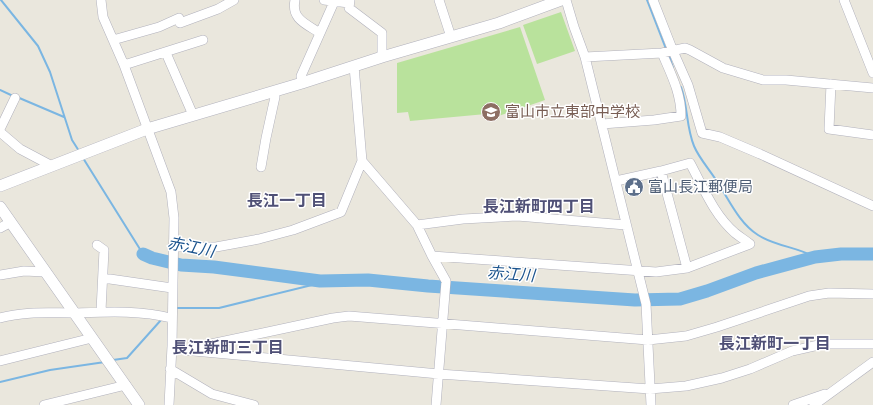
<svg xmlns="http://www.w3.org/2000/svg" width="873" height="405" font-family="Figtree,'Noto Sans JP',sans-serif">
<rect width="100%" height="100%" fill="#eae7dd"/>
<path fill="#b9e29c" d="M561,12L575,51L537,64L523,25Z
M520,27L545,100L490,119L486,114L410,121L408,112L397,113V63Z"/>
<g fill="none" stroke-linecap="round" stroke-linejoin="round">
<path stroke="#7bb6e2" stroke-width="2" d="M1,0L38,46L50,72L72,140L79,151
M647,0L666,49
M669,55L673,68
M681,87C688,106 686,127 694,146C699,158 709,169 716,180C729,199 738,222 758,235C775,246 797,247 815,257
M0,90L13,96
M17,97L64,117
M83,158L143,254
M176,308H219L312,285L320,281
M113,360L127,358L161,320
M0,382L50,370L105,362"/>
<path stroke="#7bb6e2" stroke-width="13" d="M143,254L152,258L181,265L214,267L320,281L368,280L428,286L635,300L680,299L707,291L756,273L815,257L841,254H873"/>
<defs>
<path id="minor" d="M101,0L103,17L124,65L171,192L174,218L172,346L169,405
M295,0C291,19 306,24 320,33
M324,0L349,3
M350,0L349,8L382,33V57
M439,0L451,37
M566,0L574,27L585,57L646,304L651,405
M653,0L673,51L688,85L702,133L720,137L760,154L873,206
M844,0L873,73
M113,40L159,27L179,18L180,23L218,9L234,0
M166,53L193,115
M585,57L662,53L685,48L690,50L723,68L763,80H786L873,88
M124,65L203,40
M302,83L301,76L334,2
M831,84L829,129L873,135
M602,124L654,120L681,116C681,93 671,74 662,53
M0,129L15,98
M0,132L20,149L52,166
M362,161L417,225L432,256L446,281L436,405
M261,167L266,138L275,97L273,92
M661,171L687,268
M417,225L463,219L517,216L626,225
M0,228L11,222
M97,245L104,250L101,311
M172,247H216L259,239L293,230L341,212L362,161L354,66
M432,256L656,272L687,268L750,244C745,240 740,237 735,233C714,215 703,187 690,163L661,171L616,181
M0,275L24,271L45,272
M103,278L172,288
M0,318C24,311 49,313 73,313C106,312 139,310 171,318
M172,346L183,350L439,374L650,389L686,386L722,378L750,369L792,351L823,344H873
M192,348L333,318L349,316L648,340L686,336L717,327L809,296L829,293L873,294
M0,361L92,338
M170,369L212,394L254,405
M44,405L126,385
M793,405L825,394
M814,405L873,362"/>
<path id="tertiary" d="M0,186L147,129L302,83L382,57L499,23L561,0
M0,207L139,405"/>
</defs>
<use href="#minor" stroke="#b1b1bc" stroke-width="10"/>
<use href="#tertiary" stroke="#b1b1bc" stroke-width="12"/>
<use href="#minor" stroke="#fff" stroke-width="9"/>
<use href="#tertiary" stroke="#fff" stroke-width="11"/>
</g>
<defs>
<symbol id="school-disc" viewBox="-11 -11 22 22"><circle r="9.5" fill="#8d6e63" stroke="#fff"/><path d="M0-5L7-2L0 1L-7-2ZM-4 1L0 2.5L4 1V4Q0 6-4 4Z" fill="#fff"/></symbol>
<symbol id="civic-disc" viewBox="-11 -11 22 22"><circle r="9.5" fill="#5c6f8a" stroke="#fff"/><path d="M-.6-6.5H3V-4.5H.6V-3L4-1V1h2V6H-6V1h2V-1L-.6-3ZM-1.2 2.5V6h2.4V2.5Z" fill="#fff"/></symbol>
</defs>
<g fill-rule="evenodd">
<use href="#school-disc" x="480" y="101" width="22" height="22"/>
<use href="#civic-disc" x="623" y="176" width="22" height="22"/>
</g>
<g text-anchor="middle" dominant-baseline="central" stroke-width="3" stroke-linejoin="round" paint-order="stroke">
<g font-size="15" fill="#785e54" stroke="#fff" text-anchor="start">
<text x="505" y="112">富山市立東部中学校</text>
</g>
<g font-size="15" fill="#4e5e75" stroke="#fff" text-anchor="start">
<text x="648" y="187">富山長江郵便局</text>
</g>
<g font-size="16" font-weight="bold" fill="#4f5076" stroke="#fff">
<text x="287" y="200">長江一丁目</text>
<text x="539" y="206">長江新町四丁目</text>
<text x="775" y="343">長江新町一丁目</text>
<text x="228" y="347">長江新町三丁目</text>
</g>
<g font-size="16" font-style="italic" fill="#1b538d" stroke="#fff">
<text transform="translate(191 247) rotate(11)">赤江川</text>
<text transform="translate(511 274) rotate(4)">赤江川</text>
</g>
</g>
</svg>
